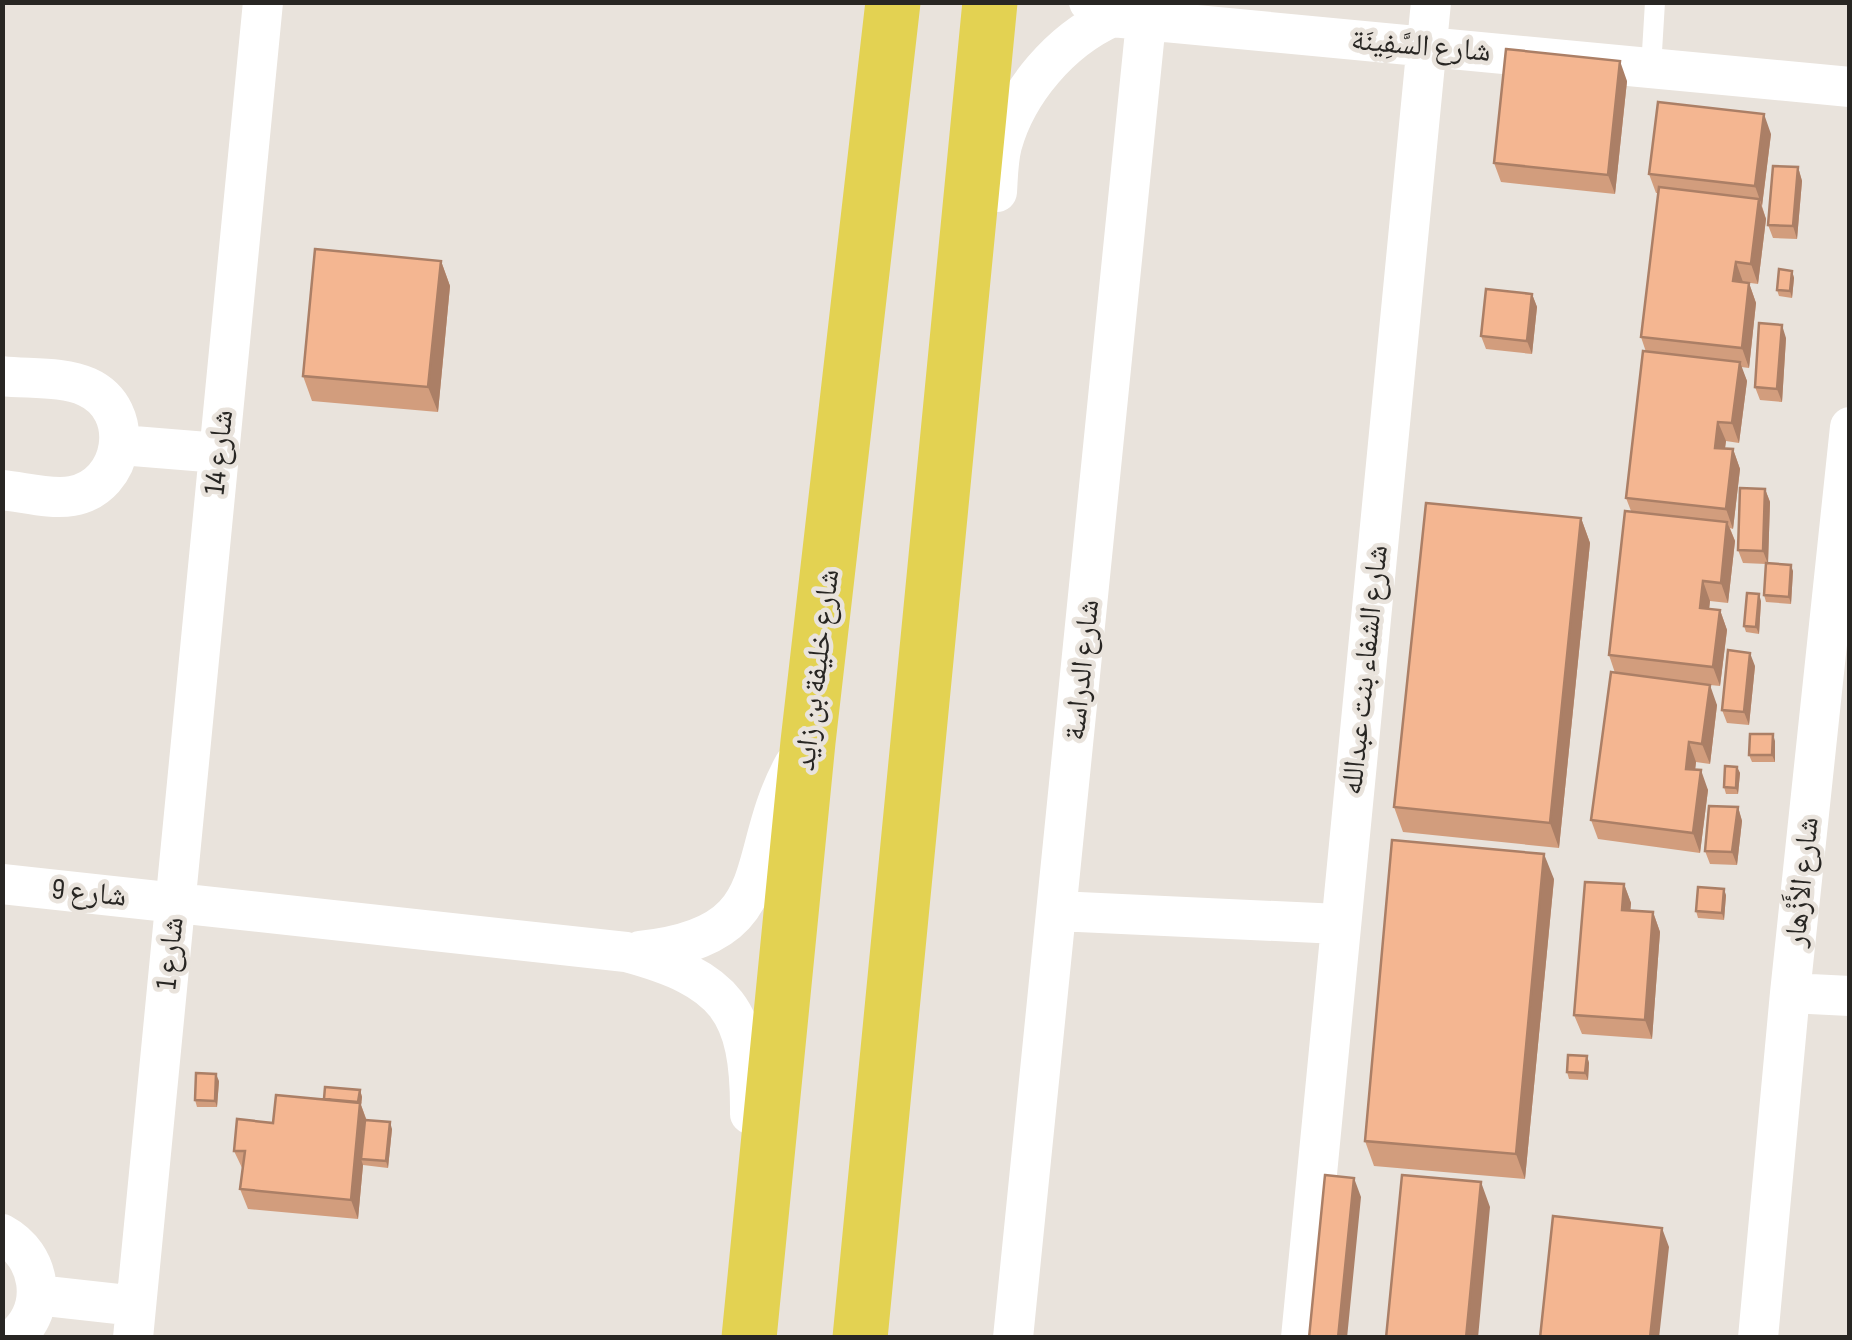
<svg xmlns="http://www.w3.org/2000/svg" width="1852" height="1340" font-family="'Sofia Sans Condensed','Noto Naskh Arabic',sans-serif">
<rect width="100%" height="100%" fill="#e9e3dc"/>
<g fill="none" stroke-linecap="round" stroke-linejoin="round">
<path stroke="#fff" stroke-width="20" d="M1651,68L1655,2"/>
<path stroke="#fff" stroke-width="40" d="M1089,2L1112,17L1850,87
M997,192C998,177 998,160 1002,145C1017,91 1061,40 1112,17
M2,376C28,379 63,376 87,387C138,410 125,487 72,496C51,500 23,492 2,490
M121,445L219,453
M2,884L626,952C726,979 751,1010 750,1114
M1057,911L1339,924
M640,951C784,936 742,859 794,765
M1790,993L1850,996
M2,1234C41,1255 50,1308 14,1338
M37,1295L136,1306
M133,1338L263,2
M1013,1338L1148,2
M1301,1338L1431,2
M1758,1338L1790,993L1850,427"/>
<path stroke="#e3d252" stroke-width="55" d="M749,1338L808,742L893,2
M860,1338L990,2"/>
</g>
<path fill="#d29d7d" d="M1627,81L1615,194L1501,182L1494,163Z
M1771,134L1762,206L1766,219L1758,284L1743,282L1749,283L1756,303L1749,368L1741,367L1747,381L1739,443L1726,441L1725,449H1733L1740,469L1733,529L1730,528L1735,541L1728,603L1710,601L1709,609L1720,610L1727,630L1720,686L1690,683L1717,705L1710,764L1696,762L1695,770L1708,790L1700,853L1598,839L1591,820L1615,673L1609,655L1631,511L1626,498L1646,352L1641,337L1658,193H1656L1649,174Z
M1798,167L1802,181L1797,239L1773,238L1768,225Z
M441,261L450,286L438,412L312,401L303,376Z
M1792,271L1794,278L1792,298L1779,296L1777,290Z
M1532,294L1537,307L1532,354L1486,349L1481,336Z
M1786,338L1782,402L1760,400L1755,387Z
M1765,489L1770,502L1768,563L1793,571L1791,604L1766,602L1764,595L1766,564L1743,563L1738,550Z
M1581,518L1590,543L1559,848L1403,832L1394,807Z
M1761,601L1759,634L1746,632L1744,626Z
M1755,666L1749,725L1727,723L1722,710Z
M1775,741V762H1752L1749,755Z
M1737,767L1740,773L1738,794H1726L1724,787Z
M1738,807L1742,821L1737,865L1710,864L1705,851Z
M1554,879L1525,1179L1374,1166L1365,1141Z
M1624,884L1631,903L1630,910L1653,912L1660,932L1652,1039L1582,1034L1574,1015Z
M1726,895L1724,920L1698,918L1696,911Z
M1587,1056L1589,1063L1588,1080L1569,1079L1567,1072Z
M219,1081L217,1107H197L195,1100Z
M360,1090L362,1097L361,1105L367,1121L392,1129L388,1168L363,1165L358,1219L248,1209L240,1189L243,1170L234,1151L273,1123L324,1099Z"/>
<path fill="#ab7f66" d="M1620,61L1627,81L1615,194L1608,175Z
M1764,114L1771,134L1762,206L1755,186Z
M1798,167L1802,181L1797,239L1793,226Z
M1759,199L1766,219L1758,284L1751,264Z
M441,261L450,286L438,412L428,387Z
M1736,262L1743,282L1733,281Z
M1792,271L1794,278L1792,298L1790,291Z
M1749,283L1756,303L1749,368L1742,348Z
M1532,294L1537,307L1532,354L1527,341Z
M1782,325L1786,338L1782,402L1777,389Z
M1740,362L1747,381L1739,443L1732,423Z
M1718,422L1726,441L1722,467L1715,448Z
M1733,449L1740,469L1733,529L1726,509Z
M1765,489L1770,502L1768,564L1763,551Z
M1581,518L1590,543L1559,848L1550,823Z
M1727,522L1735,541L1728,603L1721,583Z
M1791,565L1793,571L1791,604L1789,597Z
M1703,581L1710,601L1707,627L1700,608Z
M1759,594L1761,601L1759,634L1756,627Z
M1720,610L1727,630L1720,686L1713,667Z
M1750,653L1755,666L1749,725L1744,712Z
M1710,685L1717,705L1710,764L1702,744Z
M1773,734L1775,741V762L1772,755Z
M1689,742L1696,762L1693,788L1686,769Z
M1737,767L1740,773L1738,794L1736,788Z
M1701,770L1708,790L1700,853L1693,833Z
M1738,807L1742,821L1737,865L1732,852Z
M1544,854L1554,879L1525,1179L1516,1154Z
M1624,884L1631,903L1629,929L1622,910Z
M1724,889L1726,895L1724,920L1722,913Z
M1653,912L1660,932L1652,1039L1645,1020Z
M1587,1056L1589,1063L1588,1080L1585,1073Z
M216,1074L219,1081L217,1107L215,1101Z
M360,1090L362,1097L361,1105L367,1122L361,1159L363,1165L358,1219L351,1200Z
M390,1122L392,1129L388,1168L386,1161Z
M1354,1178L1361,1197L1347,1338H1338Z
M1481,1182L1490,1207L1478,1338H1466Z
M1662,1228L1669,1247L1659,1338H1650Z"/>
<path fill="#f4b691" stroke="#ab7f66" stroke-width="2.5" d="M1506,49L1620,61L1608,175L1494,163Z
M1658,102L1764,114L1755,186L1649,174Z
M1773,166L1798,167L1793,226L1768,225Z
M1659,187L1759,199L1751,264L1736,262L1733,281L1749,283L1742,348L1641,337Z
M315,249L441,261L428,387L303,376Z
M1779,269L1792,271L1790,291L1777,290Z
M1486,289L1532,294L1527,341L1481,336Z
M1759,323L1782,325L1777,389L1755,387Z
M1643,351L1740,362L1732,423L1718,422L1715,448L1733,449L1726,509L1626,498Z
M1740,488L1765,489L1763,551L1738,550Z
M1426,503L1581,518L1550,823L1394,807Z
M1625,511L1727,522L1721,583L1703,581L1700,608L1720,610L1713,667L1609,655Z
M1766,563L1791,565L1789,597L1764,595Z
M1747,593L1759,594L1756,627L1744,626Z
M1728,650L1750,653L1744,712L1722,710Z
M1611,672L1710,685L1702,744L1689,742L1686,769L1701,770L1693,833L1591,820Z
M1750,734H1773L1772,755H1749Z
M1725,766L1737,767L1736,788L1724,787Z
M1709,806L1738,807L1732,852L1705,851Z
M1392,840L1544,854L1516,1154L1365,1141Z
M1585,882L1624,884L1622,910L1653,912L1645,1020L1574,1015Z
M1698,887L1724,889L1722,913L1696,911Z
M1568,1055L1587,1056L1585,1073L1567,1072Z
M196,1073L216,1074L215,1101L195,1100Z
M325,1087L360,1090L358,1102L324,1099Z
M276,1095L360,1103L351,1200L240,1189L245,1151H234L237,1119L273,1123Z
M365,1120L390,1122L386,1161L361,1159Z
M1325,1175L1354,1178L1338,1338H1309Z
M1402,1175L1481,1182L1466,1338H1386Z
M1553,1216L1662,1228L1650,1338H1540Z"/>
<g text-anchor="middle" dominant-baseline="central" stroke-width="9" stroke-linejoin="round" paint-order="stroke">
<g font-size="30" fill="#282623" stroke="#e9e3dc">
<text transform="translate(1421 46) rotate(5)">شارع السَّفِينَة</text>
<text transform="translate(219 452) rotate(-84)">شارع 14</text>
<text transform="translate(817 670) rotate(-83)">شارع خليفة بن زايد</text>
<text transform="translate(1082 670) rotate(-84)">شارع الدراسة</text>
<text transform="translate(1365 670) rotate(-84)">شارع الشفاء بنت عبدالله</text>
<text transform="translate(1802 882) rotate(-84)">شارع الأَزْهار</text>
<text transform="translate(89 893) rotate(6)">شارع 9</text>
<text transform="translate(170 953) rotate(-84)">شارع 1</text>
</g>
</g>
<rect width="1852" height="1340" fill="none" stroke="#282623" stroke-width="10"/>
</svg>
